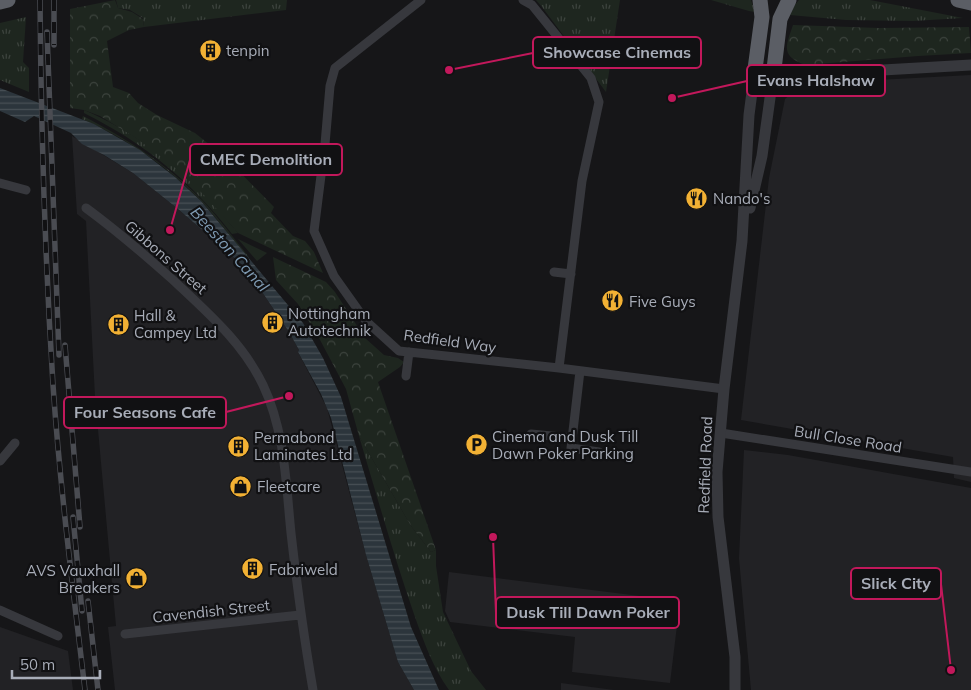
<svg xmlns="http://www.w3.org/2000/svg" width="971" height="690" font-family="Mulish,sans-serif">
<defs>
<pattern id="grass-tufts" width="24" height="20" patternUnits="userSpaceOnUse" patternTransform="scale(1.25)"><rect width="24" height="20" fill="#1e261f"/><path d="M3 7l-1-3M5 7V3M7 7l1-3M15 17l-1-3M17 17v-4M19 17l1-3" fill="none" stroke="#3c433d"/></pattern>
<pattern id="forest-crowns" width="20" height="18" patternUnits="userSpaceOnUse" patternTransform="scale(1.25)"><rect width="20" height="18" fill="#1e261f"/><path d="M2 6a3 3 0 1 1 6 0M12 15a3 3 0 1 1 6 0" fill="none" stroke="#3c433d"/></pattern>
<pattern id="water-rules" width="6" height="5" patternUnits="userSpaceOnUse" patternTransform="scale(1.25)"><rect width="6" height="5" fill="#2c353c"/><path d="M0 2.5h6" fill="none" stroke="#485056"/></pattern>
</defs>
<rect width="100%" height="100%" fill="#161618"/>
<path fill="#222225" d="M971,75V482L954,478L953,457L741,420L769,178L785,99L802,84Z
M72,136L133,173L178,209L246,268L289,332L299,350L298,352L327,408L366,555L398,662L414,690H115L108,627L116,626L95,397L86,221L77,214Z
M744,450L788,455L971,488V690H751L739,558Z
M449,572L680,601L670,683L572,672L575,637L450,622L445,611Z
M0,627L68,651L73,690H0Z
M561,683L614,690H561Z"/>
<path fill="url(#grass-tufts)" d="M116,0H287L286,10L144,27L143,18L130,10L118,8Z
M536,0H620L606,92L542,7Z
M711,0H751L755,12L749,11Z
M799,0H870L963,18L913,21L846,20L790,15L794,6Z
M26,17L23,62L29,68V92L0,80V23Z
M84,110C129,129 172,160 205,195C217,207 227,221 238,233L232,234C191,181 144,143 84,113Z
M83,116C127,139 167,164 202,200C218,217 233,237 248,256L249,259C233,240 218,220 202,202C169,167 126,138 82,119Z
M238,239L267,253L257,261Z
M359,436L411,526L431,552L436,550V566L443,612L471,671L486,690H449C433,668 424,642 415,617C394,557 377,496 359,436Z"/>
<path fill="url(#forest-crowns)" d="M115,0L118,8L132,12L143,19L144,27L129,30L107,41L113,87L129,93L138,103L157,115L195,133L225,157L274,207L271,213L293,236L305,241L314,252L323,273L238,233L205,196L176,168L136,138L100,116L84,110L70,108V9Z
M793,25L879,28L969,27L971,53L918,56L805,65C780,56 786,46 793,25Z
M273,257L326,282L335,292L365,338L384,355L398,358L404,362L400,367L378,382L436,550L431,552L411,526L359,436L346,389L318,336L298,304L276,280Z"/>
<path fill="url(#water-rules)" d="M0,88L94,124L140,150L175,177L201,201L303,323L323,358L341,397L411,627L439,690H414L398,662L366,555L331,418L321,394L298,352L299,350L289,332L246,268L178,209L133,173L104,155L82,144L71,133L34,116L25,122L0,111Z"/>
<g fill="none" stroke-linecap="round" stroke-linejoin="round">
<path stroke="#37383d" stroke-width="9" d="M421,0L335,68L330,86L325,144L314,231L334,276L366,321L399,351L559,368L724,389
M523,0L532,5L591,78L599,102L582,181L559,368
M0,183L26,190
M86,208C116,230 145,255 173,280C207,312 243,343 263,385C285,431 286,484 291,533C297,586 304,638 313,690
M554,272L571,274
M580,371L571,448L599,452
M406,376L409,352
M721,433L971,472
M531,434L572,438
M0,461L15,443
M0,610L58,636
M125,634L300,615"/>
<path stroke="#37383d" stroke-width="11" d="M750,208L762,156L774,69
M735,690V657L718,517L717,472L724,389L742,241L749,115L755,69L812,74L971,65"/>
<path stroke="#5b5e65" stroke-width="15" d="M958,0L971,3
M0,2L8,0
M755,69L762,17L760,0
M774,69L780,19L789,0"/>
<defs>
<path id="rail" d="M40,0C41,129 45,257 53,385C60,487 73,589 85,690
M54,0V45
M47,32L59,355
M65,345L80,527
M73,517L82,611
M88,601L98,690"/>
</defs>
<use href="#rail" stroke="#4a4c52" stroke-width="5.5"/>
<use href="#rail" stroke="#111113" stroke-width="4" stroke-dasharray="11" stroke-linecap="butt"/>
</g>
<defs>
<symbol id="building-disc" viewBox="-11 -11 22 22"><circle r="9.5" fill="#f2b134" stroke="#111113"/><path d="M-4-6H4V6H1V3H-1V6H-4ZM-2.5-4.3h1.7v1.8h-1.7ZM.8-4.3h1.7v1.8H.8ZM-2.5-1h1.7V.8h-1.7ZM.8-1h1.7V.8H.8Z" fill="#111"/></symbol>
<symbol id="restaurant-disc" viewBox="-11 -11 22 22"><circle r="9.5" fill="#f2b134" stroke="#111113"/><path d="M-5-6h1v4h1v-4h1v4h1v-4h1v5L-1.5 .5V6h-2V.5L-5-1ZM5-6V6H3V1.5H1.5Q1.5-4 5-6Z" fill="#111"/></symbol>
<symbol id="parking-disc" viewBox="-11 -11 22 22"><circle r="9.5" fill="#f2b134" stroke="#111113"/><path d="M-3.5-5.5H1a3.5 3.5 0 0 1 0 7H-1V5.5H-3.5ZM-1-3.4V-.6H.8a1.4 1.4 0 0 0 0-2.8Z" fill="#111"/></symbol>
<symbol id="shop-disc" viewBox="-11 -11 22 22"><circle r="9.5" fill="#f2b134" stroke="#111113"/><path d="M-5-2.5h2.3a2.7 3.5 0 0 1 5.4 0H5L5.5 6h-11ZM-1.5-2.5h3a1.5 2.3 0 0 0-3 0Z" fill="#111"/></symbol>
</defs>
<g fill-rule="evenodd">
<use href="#building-disc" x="198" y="38" width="25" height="25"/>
<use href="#restaurant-disc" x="684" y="186" width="25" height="25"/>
<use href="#restaurant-disc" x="600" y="288" width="25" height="25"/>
<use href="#building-disc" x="260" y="310" width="25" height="25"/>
<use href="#building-disc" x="106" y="312" width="25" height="25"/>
<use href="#parking-disc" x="464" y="432" width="25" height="25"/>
<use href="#building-disc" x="226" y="434" width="25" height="25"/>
<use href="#shop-disc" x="228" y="474" width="25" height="25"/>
<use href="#building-disc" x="240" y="556" width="25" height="25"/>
<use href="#shop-disc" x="124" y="566" width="25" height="25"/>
</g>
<g text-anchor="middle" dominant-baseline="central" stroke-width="4.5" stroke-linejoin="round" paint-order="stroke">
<g font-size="15" fill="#a8adb8" stroke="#111113" text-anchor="start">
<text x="226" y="50">tenpin</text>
<text x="713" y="198">Nando's</text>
<text x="629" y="301">Five Guys</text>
<text x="288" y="313">Nottingham<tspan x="288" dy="17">Autotechnik</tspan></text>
<text x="134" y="315">Hall &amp;<tspan x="134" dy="17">Campey Ltd</tspan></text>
<text x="492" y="436">Cinema and Dusk Till<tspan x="492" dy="17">Dawn Poker Parking</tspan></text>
<text x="254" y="437">Permabond<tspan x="254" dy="17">Laminates Ltd</tspan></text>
<text x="257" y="486">Fleetcare</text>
<text x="269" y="569">Fabriweld</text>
<text x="120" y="570" text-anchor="end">AVS Vauxhall<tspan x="120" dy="17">Breakers</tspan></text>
</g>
<g font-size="15" fill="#a8adb8" stroke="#111113">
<text transform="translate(166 257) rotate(41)">Gibbons Street</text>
<text transform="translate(450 341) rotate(8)">Redfield Way</text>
<text transform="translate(848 439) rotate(9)">Bull Close Road</text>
<text transform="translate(705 465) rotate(-88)">Redfield Road</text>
<text transform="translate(211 611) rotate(-6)">Cavendish Street</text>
</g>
<g font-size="16" font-style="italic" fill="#7f9bb3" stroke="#111113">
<text transform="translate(230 249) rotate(48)">Beeston Canal</text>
</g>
</g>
<path fill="none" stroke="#c2185b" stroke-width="2" d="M449 70L533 53M672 98L747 81M170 230L190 160M289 396L226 412M951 670L941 584M493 537L496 613"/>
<g fill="#c2185b" stroke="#111113" stroke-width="2">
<circle cx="449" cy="70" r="5"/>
<circle cx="672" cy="98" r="5"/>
<circle cx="170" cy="230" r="5"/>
<circle cx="289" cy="396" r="5"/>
<circle cx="951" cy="670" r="5"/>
<circle cx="493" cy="537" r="5"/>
</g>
<g fill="#111113" stroke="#c2185b" stroke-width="2">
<rect x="533" y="37" width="168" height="31" rx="5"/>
<rect x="747" y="65" width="138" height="31" rx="5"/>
<rect x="190" y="144" width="152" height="31" rx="5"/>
<rect x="64" y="397" width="162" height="31" rx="5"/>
<rect x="851" y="568" width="90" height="31" rx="5"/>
<rect x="496" y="597" width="183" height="31" rx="5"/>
</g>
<g font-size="16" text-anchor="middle" font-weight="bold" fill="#a8adb8">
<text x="617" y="58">Showcase Cinemas</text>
<text x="816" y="86">Evans Halshaw</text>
<text x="266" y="165">CMEC Demolition</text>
<text x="145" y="418">Four Seasons Cafe</text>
<text x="896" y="589">Slick City</text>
<text x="588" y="618">Dusk Till Dawn Poker</text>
</g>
<path d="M12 670v8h88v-8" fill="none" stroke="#a8adb8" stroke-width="2.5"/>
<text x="20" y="670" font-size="15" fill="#a8adb8" stroke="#111113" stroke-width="4" paint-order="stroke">50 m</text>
</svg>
